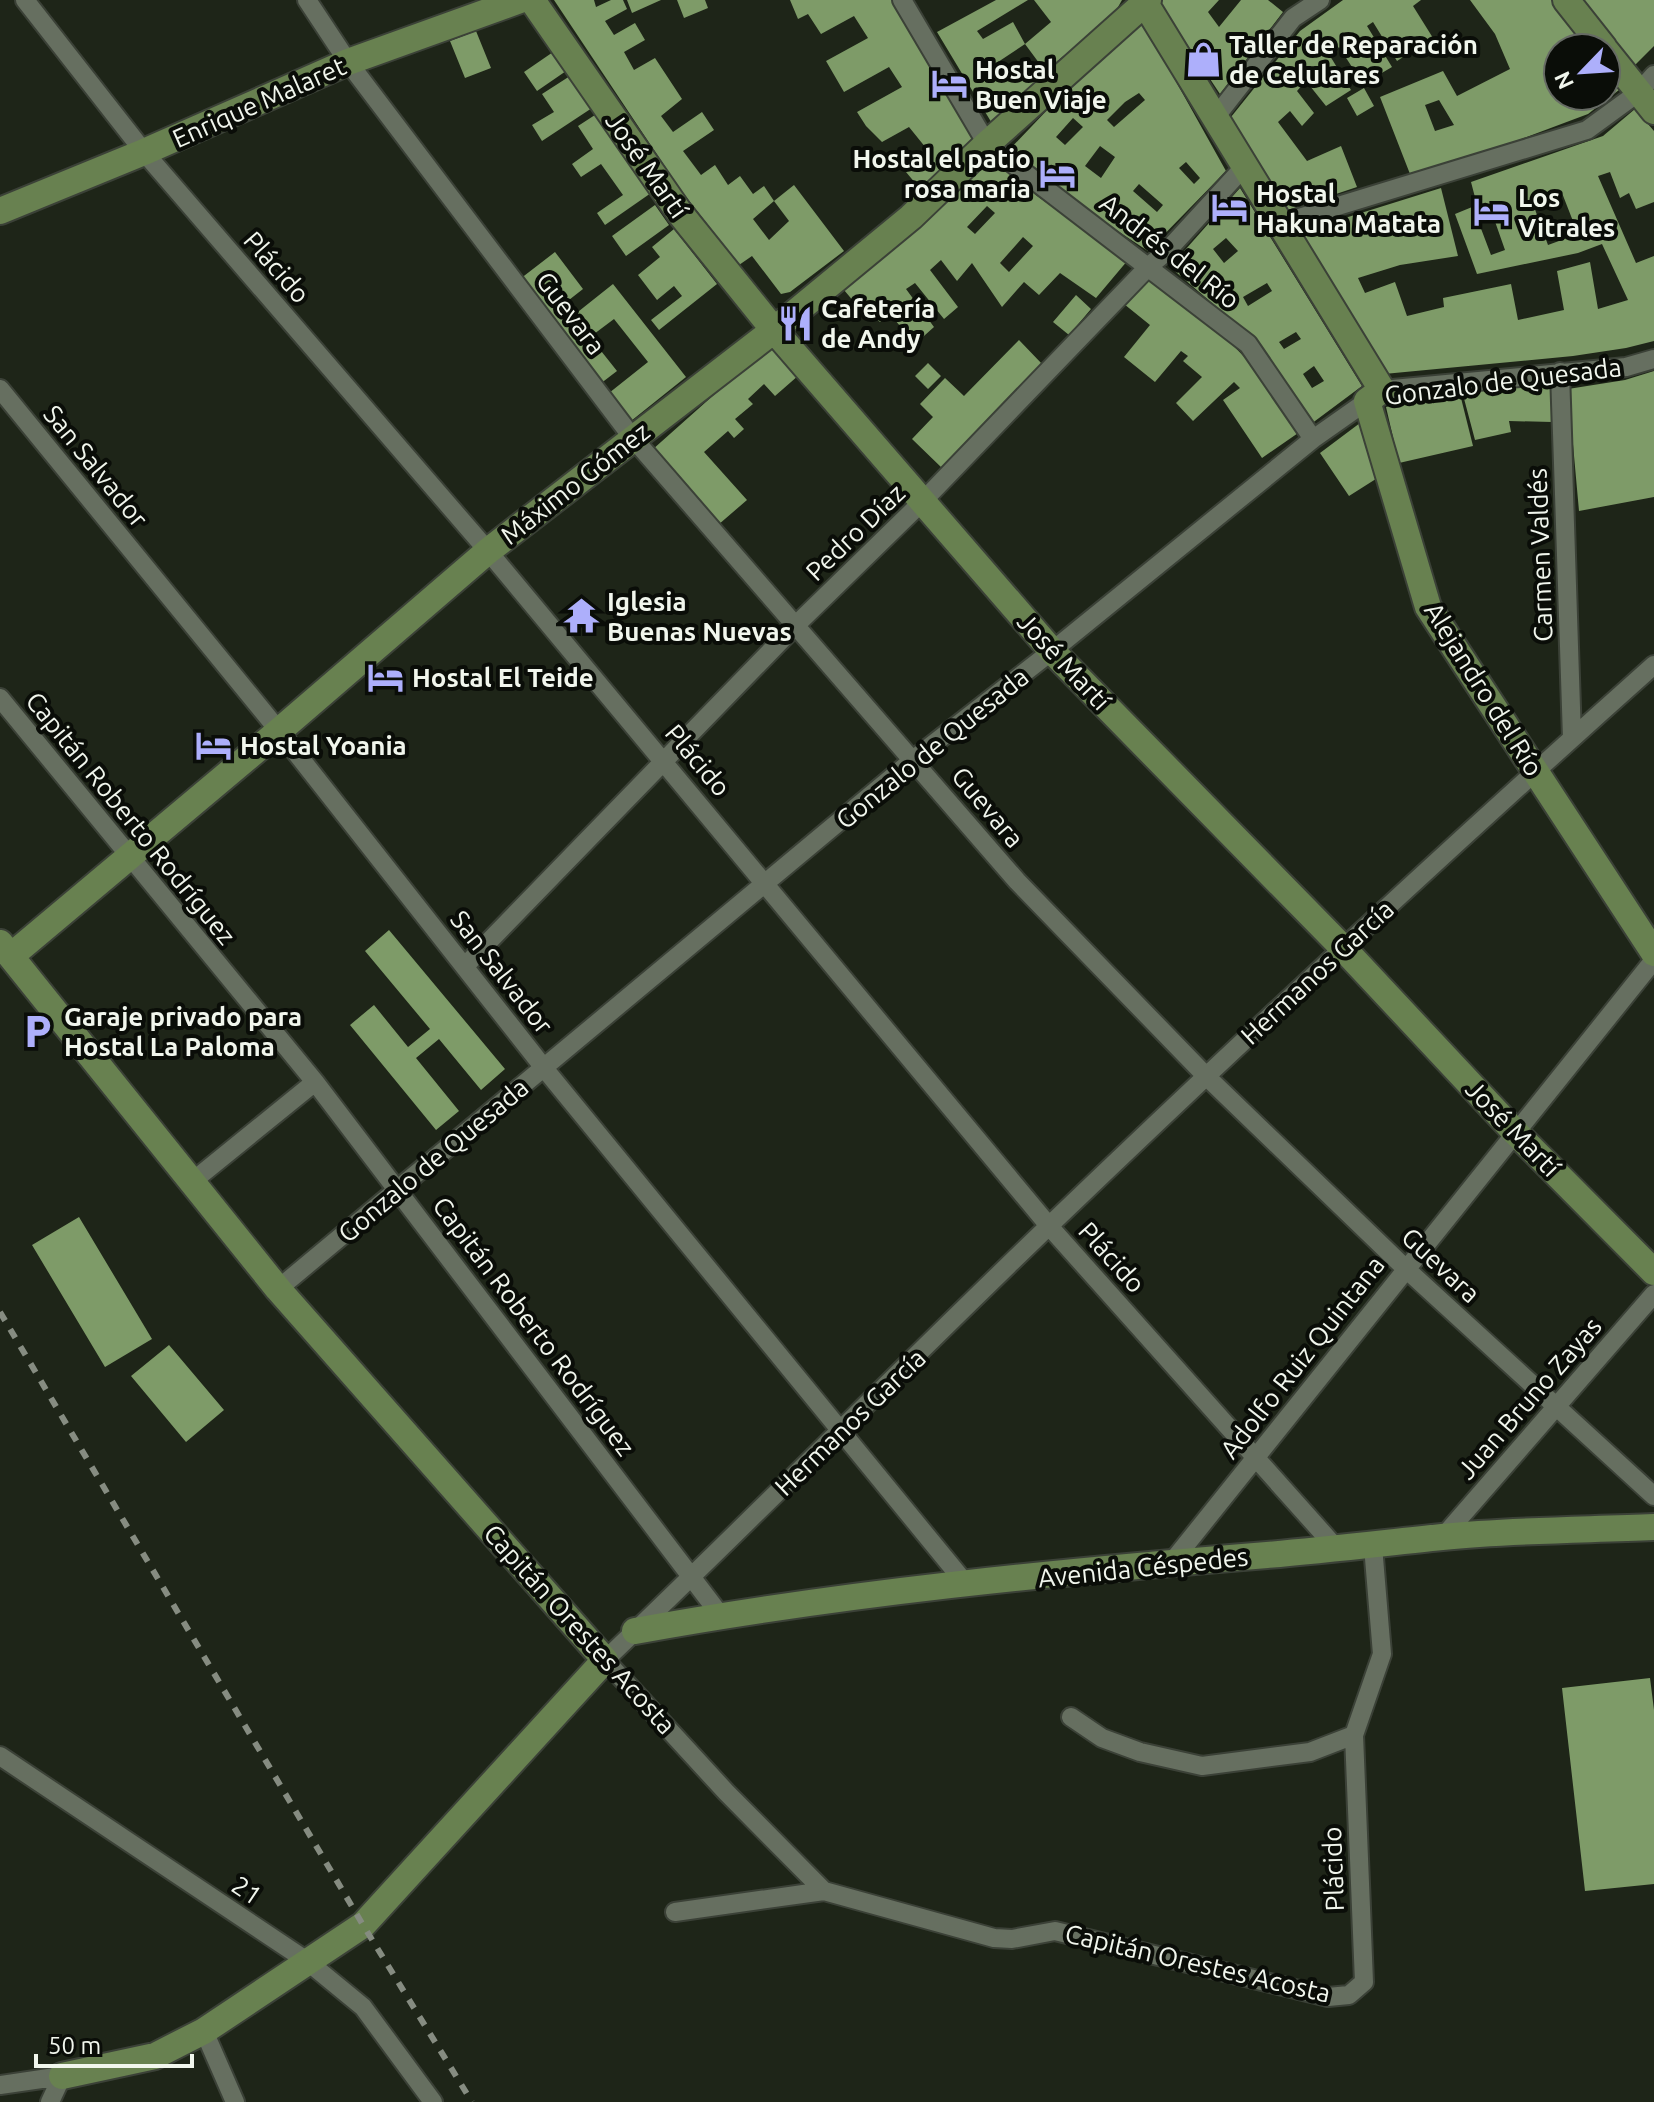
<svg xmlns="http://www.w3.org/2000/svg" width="1654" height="2102" font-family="Ubuntu,sans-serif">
<rect width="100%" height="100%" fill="#1e2518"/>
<path fill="#7e9b68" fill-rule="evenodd" d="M554,0H594L596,7L611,0H623L627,9L605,21L614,35L635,23L645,40L624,52L634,70L655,58L682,99L661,116L673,132L702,112L714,130L683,151L701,175L715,165L728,185L740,176L753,194L764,186L774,201L794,185L844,251L790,292L781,294L752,256L739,265L680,189ZM774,201L789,221L769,240L753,219Z
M627,0H661L632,13Z
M677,0H705L708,8L684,18Z
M790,0H892L975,142L921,190L901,166L926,148L909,127L882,142L866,126L857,112L902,87L889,67L844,92L826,61L868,38L854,16L821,34L808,14L798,19Z
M996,0H1028L977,31L983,39L1013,22L1025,44L998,62L1004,73L1022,60L1040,81L993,125L937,32Z
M1034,0H1122L1113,16L1045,71L1025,44L1051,22Z
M1161,0H1219L1208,12L1219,27L1241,0H1268L1283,12L1220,94L1159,2Z
M1343,0H1421L1413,6L1433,38L1397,61L1373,22L1367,26L1392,67L1363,84L1339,47L1330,56L1351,90L1326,106L1306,81L1297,91L1314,113L1302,126L1290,111L1278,122L1307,161L1341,146L1357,187L1285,211L1231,117L1300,31Z
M1470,0H1554L1592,48H1558V96H1606V65L1624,86L1588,114L1489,151L1410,174L1380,97L1443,71L1457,96L1510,69L1495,34ZM1439,100L1454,125L1435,131L1425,105Z
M1582,0H1654V46L1635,65L1602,28Z
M1141,19L1226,171L1148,251L1092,214L1009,150L1092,63ZM1139,93L1145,100L1114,127L1107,120L1125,102ZM1073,118L1083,127L1065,145L1056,137ZM1100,146L1115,157L1101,178L1085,166ZM1186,162L1200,178L1194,184L1179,168ZM1139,184L1163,205L1157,212L1133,191Z
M476,31L491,68L465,78L450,41Z
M556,50L569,69L537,91L524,72Z
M570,76L592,108L542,141L532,125L554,112L542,94Z
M1364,88L1374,106L1357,116L1347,98Z
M1635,109L1654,131V202L1636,209L1629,193L1620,198L1610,172L1598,176L1636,263L1654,256V341L1626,348L1573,356L1384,374L1297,233L1441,188L1458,256L1400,265L1358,278L1365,293L1395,282L1407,316L1444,307L1443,298L1511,284L1518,320L1564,310L1557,271L1590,262L1598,309L1628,300L1602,244L1578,253L1477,274L1455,214L1477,205L1471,182L1603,136ZM1562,193L1578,234L1548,245L1533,204ZM1492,213L1505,250L1491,255L1477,218Z
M598,113L651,193L605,225L597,213L623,195L601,164L581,177L572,164L593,149L578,126Z
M995,160L1037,196L1128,260L1096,298L1060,273L1039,295L1024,282L1002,307L972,263L957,281L941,260L930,270L958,307L944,319L915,283L906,289L934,327L915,344L890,314L880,322L875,317L870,321L844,290L929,213L980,161ZM987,206L995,213L975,234L967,227ZM1023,237L1033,246L1009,272L1000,263Z
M1240,188L1362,386L1311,424L1247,333L1170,267ZM1226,238L1238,251L1224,263L1213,249ZM1267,283L1272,291L1248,306L1243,297ZM1296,332L1301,339L1284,349L1279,342ZM1314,366L1324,381L1312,388L1303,374Z
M655,205L669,225L626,256L612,236Z
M674,229L717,284L659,330L651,320L682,296L674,286L657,300L638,275L660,257L652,247Z
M555,252L583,289L560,307L569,319L613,284L686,377L631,421L609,393L648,362L614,319L590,337L617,371L600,384L520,279Z
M1150,273L1213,325L1262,375L1301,431L1262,458L1223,400L1240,388L1234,382L1193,421L1176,403L1202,377L1183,361L1188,356L1181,351L1155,382L1124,357L1150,325L1124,304Z
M1076,295L1091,309L1069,335L1053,322Z
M1019,340L1043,365L942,468L912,439L933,417L920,404L945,378L964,396Z
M771,344L799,375L775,396L764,384L748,399L753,404L735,419L744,429L734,438L728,431L704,452L747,500L718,525L652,450Z
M928,363L941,376L928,389L915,376Z
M1654,371V497L1579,511L1568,389L1625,380Z
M1550,384L1552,422L1509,421L1511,432L1475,440L1462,391Z
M1459,390L1473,446L1399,463L1386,407Z
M1364,420L1379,477L1349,496L1320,453Z
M389,930L505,1069L481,1090L439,1039L416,1058L459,1111L436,1130L350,1025L374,1005L408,1047L430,1029L365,951Z
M79,1217L152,1339L105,1367L32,1245Z
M169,1345L224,1410L186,1442L131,1376Z
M1650,1678L1654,1710V1884L1585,1891L1562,1688Z"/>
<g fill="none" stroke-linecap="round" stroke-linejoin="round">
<defs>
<path id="street" d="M25,0L144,152L488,551L1049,1226L1337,1549
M307,0L348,62L632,437L1017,881L1206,1076L1405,1268L1654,1496
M902,0L987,144L1248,344L1313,439
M1214,119L1293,18L1320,0
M1279,224L1587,130L1639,92L1654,75
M1560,372L1572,738
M0,389L279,731L544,1068L966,1584
M1382,390L1626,367L1654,359
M0,698L315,1082L721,1616
M465,966L795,626L923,501L1149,266L1166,252L1244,167
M193,1181L315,1082
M278,1289L914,759L1052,651L1313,439L1367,401
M1443,1537L1654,1294
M1373,1546L1382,1654L1354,1735L1364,1982L1349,1995L1328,1997L1055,1931L1012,1939L994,1938L824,1891L726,1792L605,1660C756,1516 902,1367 1052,1223C1250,1033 1450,847 1654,665
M1172,1562L1654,960
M1071,1717L1102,1738L1140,1752L1202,1766L1310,1752L1354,1735
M0,1756L307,1961L363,2007L433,2102
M675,1912L824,1891
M204,2031L235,2102
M0,2085L62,2076
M50,2102L62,2076"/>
<path id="secondary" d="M532,0L679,212L774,330L1052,651L1342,947L1515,1132L1654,1272
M1143,0L1382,390L1367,401L1428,607L1654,953
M1566,0L1604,48
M1606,51L1654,111
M0,211L144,152L348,62L520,0
M0,943L278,1289L605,1660L363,1925L204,2031L155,2056L62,2076
M11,956L279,731L488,551L774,330L911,217L987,144L1148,0
M635,1631C843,1593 1056,1572 1267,1555C1325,1550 1384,1543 1442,1537C1512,1530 1584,1530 1654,1527"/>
</defs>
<use href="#street" stroke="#3b4137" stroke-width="22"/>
<use href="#secondary" stroke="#3b4137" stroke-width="30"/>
<use href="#street" stroke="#666f60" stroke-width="18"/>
<use href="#secondary" stroke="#688150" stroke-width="26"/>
<path stroke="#868c81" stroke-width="6" stroke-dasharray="10 10" stroke-linecap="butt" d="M0,1312L363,1925L472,2102"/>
</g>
<defs>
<symbol id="shop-bare" viewBox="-9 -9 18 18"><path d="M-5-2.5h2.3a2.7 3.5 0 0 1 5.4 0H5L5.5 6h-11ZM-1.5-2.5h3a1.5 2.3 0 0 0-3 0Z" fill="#adaffb" stroke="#0a0d08" stroke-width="2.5" paint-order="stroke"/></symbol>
<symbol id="hotel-bare" viewBox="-9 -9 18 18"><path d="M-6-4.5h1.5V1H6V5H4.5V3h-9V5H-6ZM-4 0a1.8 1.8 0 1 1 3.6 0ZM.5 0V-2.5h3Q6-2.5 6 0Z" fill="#adaffb" stroke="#0a0d08" stroke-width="2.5" paint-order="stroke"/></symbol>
<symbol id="restaurant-bare" viewBox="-9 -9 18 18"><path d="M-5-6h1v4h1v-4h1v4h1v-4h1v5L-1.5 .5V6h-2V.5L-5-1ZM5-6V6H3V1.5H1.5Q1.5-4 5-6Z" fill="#adaffb" stroke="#0a0d08" stroke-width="2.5" paint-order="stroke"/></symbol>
<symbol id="temple-bare" viewBox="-9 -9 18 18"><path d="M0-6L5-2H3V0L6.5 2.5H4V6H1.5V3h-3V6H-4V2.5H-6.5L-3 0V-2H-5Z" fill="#adaffb" stroke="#0a0d08" stroke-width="2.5" paint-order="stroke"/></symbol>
<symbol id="parking-bare" viewBox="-9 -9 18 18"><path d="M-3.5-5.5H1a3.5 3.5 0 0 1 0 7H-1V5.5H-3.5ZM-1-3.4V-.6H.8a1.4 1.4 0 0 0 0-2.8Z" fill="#adaffb" stroke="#0a0d08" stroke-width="2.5" paint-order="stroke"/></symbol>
</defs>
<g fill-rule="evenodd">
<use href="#shop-bare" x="1178" y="34" width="51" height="51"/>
<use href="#hotel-bare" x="924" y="58" width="51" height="51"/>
<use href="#hotel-bare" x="1032" y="148" width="51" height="51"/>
<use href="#hotel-bare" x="1204" y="182" width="51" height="51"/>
<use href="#hotel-bare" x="1466" y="186" width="51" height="51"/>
<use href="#restaurant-bare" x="770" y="298" width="51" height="51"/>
<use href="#temple-bare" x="556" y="590" width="51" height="51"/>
<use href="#hotel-bare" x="360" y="652" width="51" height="51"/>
<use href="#hotel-bare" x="188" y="720" width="51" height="51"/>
<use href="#parking-bare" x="12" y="1006" width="51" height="51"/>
</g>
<g text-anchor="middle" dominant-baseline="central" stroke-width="8" stroke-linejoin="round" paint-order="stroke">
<g font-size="26" font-weight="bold" fill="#f1f6ed" stroke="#0a0d08" text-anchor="start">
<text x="1229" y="44">Taller de Reparación<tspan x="1229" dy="30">de Celulares</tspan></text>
<text x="975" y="69">Hostal<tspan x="975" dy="30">Buen Viaje</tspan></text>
<text x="1031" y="158" text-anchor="end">Hostal el patio<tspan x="1031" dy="30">rosa maria</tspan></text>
<text x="1256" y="193">Hostal<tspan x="1256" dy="30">Hakuna Matata</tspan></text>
<text x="1518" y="197">Los<tspan x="1518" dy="30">Vitrales</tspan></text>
<text x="821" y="308">Cafetería<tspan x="821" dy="30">de Andy</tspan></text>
<text x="607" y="601">Iglesia<tspan x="607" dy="30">Buenas Nuevas</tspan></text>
<text x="412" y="677">Hostal El Teide</text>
<text x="240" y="745">Hostal Yoania</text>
<text x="64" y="1016">Garaje privado para<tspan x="64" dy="30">Hostal La Paloma</tspan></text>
</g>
<g font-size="26" fill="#f1f6ed" stroke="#0a0d08">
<text transform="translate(259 102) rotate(-24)">Enrique Malaret</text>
<text transform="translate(647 165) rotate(55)">José Martí</text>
<text transform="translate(1170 251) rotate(38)">Andrés del Río</text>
<text transform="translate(277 267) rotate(49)">Plácido</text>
<text transform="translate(571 313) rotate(53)">Guevara</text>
<text transform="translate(1503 381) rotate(-7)">Gonzalo de Quesada</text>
<text transform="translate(96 466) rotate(51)">San Salvador</text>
<text transform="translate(575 483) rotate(-38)">Máximo Gómez</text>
<text transform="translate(855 532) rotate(-44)">Pedro Díaz</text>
<text transform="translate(1540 555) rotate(-92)">Carmen Valdés</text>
<text transform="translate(1064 661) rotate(47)">José Martí</text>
<text transform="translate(1484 689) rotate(58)">Alejandro del Río</text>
<text transform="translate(932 748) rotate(-39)">Gonzalo de Quesada</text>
<text transform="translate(698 760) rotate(50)">Plácido</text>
<text transform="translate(988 807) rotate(50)">Guevara</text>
<text transform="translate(131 818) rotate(51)">Capitán Roberto Rodríguez</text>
<text transform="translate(502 972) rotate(52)">San Salvador</text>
<text transform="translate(1317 972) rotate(-43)">Hermanos García</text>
<text transform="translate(1513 1128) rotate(46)">José Martí</text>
<text transform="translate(433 1160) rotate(-40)">Gonzalo de Quesada</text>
<text transform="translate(1112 1257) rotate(48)">Plácido</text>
<text transform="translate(1441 1265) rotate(43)">Guevara</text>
<text transform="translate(534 1326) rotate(53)">Capitán Roberto Rodríguez</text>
<text transform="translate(1302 1357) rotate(-52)">Adolfo Ruiz Quintana</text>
<text transform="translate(1529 1398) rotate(-49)">Juan Bruno Zayas</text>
<text transform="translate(850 1422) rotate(-44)">Hermanos García</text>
<text transform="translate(1143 1567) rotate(-6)">Avenida Céspedes</text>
<text transform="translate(580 1629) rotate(48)">Capitán Orestes Acosta</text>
<text transform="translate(1333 1869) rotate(-92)">Plácido</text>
<text transform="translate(247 1890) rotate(34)">21</text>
<text transform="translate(1198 1963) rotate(13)">Capitán Orestes Acosta</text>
</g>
</g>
<g transform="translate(1582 72) rotate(245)"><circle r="38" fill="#0a0d08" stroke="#666a64" stroke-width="2"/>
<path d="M0-6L14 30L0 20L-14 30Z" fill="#adaffb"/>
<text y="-12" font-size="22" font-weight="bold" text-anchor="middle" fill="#f1f6ed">N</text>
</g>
<path d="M36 2054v12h156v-12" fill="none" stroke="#f1f6ed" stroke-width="4"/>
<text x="48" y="2054" font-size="24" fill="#f1f6ed" stroke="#0a0d08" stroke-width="6" paint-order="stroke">50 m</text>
</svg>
